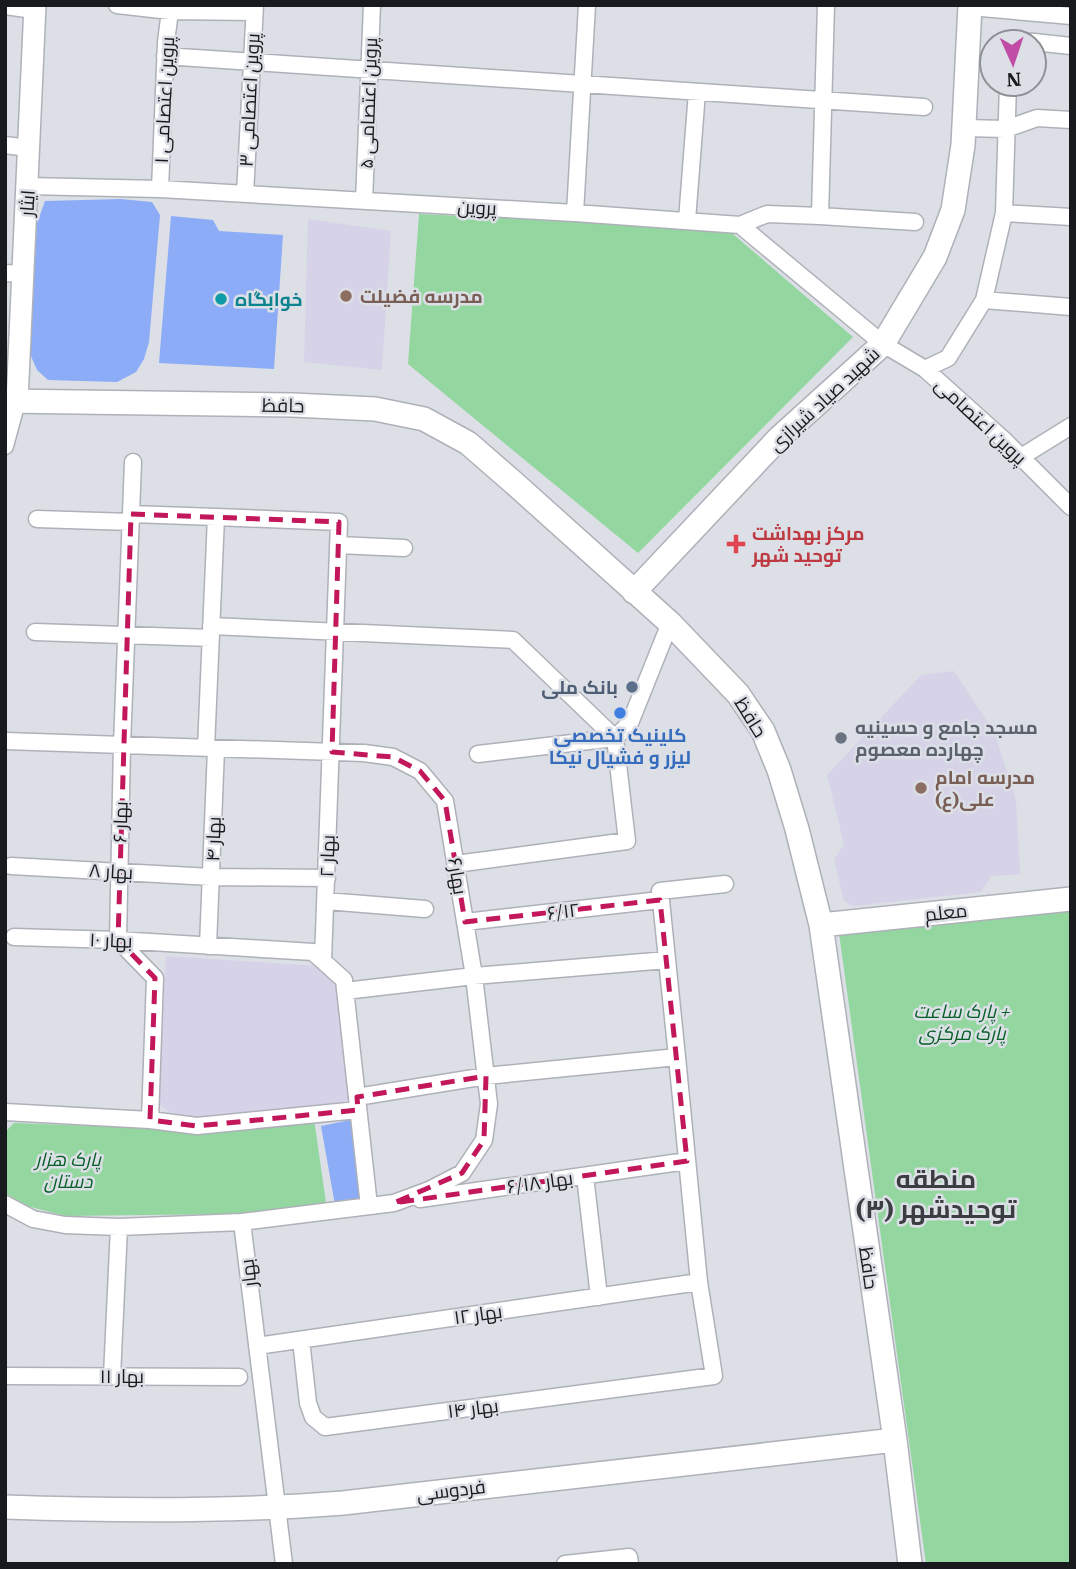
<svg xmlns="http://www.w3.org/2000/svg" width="1076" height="1569" font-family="'IBM Plex Serif',Cairo,serif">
<rect width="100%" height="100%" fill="#dcdfe6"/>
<path fill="#d6d2e7" d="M308,219L391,231L382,370L304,362Z
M954,671L994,732L1016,800L1020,874L991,876L981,892L853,906L844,901L834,860L844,844L827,775L921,675Z
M166,956L319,966L338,982L352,1096L340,1109L180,1120L157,1103Z"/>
<path fill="#94d6a0" d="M419,214L726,228L853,337L638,553L408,364Z
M1071,898V1564H926L838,926Z
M314,1119L326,1203L235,1214L65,1216L27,1206L5,1193V1132L14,1123L175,1129Z"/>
<path fill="#8cacf7" d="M121,199L152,202L160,215L149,342L144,359L136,372L117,382L48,380L37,370L30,354L37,223L45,201Z
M171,216L213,220L219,231L283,235L274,369L159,363Z
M355,1119L365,1203L335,1205L321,1126Z"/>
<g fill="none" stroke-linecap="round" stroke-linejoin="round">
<defs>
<path id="minor" d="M117,5L170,11L254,12
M826,5L820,216L915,222
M5,6L34,10
M970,7L1071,16
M1010,42V40L1033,42
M1034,42L1071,46
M165,56L924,107
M1008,84L1004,213L1071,217
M964,128L1006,129L1037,118L1071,120
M5,145L28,148
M28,186L160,189L575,213L740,225L883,344L925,369L1004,440L1071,507
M160,189L166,42L170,11
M245,194L255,5
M364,201L372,5
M575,213L587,5
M687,220L697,92
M740,225L767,214L820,216
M5,273L22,274
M984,300L1071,307
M925,369L948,358L984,300L1004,213
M5,446L17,402
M1021,457L1071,426
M131,514L216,517L206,748
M216,517L339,522L323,960
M37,519L131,522
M338,545L404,548
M211,626L513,640L615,738L478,754
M35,632L211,638
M5,741L364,753L393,757L420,771L445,801L474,976L489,1104L484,1140L462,1173L429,1190L394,1203L242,1222
M456,864L627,841L615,738L630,723L670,623
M11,866L211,877L327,878
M326,901L425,909
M465,922L660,900
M14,937L118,940L313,952L344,980L369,1206
M208,946L216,749
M345,991L474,976L667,960
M357,1097L486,1076L677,1057L660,891L725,884
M5,1112L150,1120L155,978L118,940L122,745L133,462
M150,1120L197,1126L358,1110
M585,1176L599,1297
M420,1199L687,1161
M5,1204L33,1219L65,1225L119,1227L242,1222L284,1564
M301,1340L308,1403L313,1417L325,1427L714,1376L699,1282L677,1057
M257,1346L699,1282
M5,1376L239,1377
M112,1376L119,1227
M565,1564L629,1557L630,1564"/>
<path id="tertiary" d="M17,402L35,5"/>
<path id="secondary" d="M5,401L293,405L375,409L424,419L468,443L514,483L670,623L738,694L763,731L779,770L797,829L821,925L895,1440L910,1564
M634,592L779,438L883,344L935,257L953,210L963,145L970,5
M821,925L1071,899
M5,1507C118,1511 231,1512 343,1503L895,1440"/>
</defs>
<use href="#minor" stroke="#aeb1b8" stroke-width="19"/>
<use href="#tertiary" stroke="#aeb1b8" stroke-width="24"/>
<use href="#secondary" stroke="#aeb1b8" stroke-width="26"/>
<use href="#minor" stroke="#fff" stroke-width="16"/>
<use href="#tertiary" stroke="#fff" stroke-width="21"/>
<use href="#secondary" stroke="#fff" stroke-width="23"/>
</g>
<path fill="none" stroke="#c2185b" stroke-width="5" stroke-dasharray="14 9" stroke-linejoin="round" d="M131,514L339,522L332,752L393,757L420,771L445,801L465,922L660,900L687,1161L394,1203L462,1173L484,1140L486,1076L357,1097L358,1110L197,1126L150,1120L155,978L118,940Z"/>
<g fill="#8d6e63" stroke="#dcdfe6" stroke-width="2.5">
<circle cx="346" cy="296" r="7"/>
<circle cx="921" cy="788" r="7"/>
</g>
<circle fill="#0f9aa8" stroke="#dcdfe6" stroke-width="2.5" cx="221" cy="299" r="7"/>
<path fill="#e0444e" stroke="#dcdfe6" stroke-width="2.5" d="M732.5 533.5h7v7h7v7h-7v7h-7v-7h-7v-7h7z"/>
<circle fill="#5c6f8a" stroke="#dcdfe6" stroke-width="2.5" cx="632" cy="687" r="7"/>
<circle fill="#3f7fe0" stroke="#dcdfe6" stroke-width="2.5" cx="620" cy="713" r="7"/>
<circle fill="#6b7280" stroke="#dcdfe6" stroke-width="2.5" cx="841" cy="738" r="7"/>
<g text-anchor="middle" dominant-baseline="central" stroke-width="5" stroke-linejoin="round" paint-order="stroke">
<g font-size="19" fill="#191a1d" stroke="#dcdfe6">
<text transform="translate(164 100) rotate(-87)">پروین اعتصامی ۱</text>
<text transform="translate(249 100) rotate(-87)">پروین اعتصامی ۳</text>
<text transform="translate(368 103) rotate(-88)">پروین اعتصامی ۵</text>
<text transform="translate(27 203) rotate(-86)">ایثار</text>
<text transform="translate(477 207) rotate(3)">پروین</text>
<text transform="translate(824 399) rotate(-43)">شهید صیاد شیرازی</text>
<text transform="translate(283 405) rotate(1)">حافظ</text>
<text transform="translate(981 421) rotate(43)">پروین اعتصامی</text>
<text transform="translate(751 717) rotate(58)">حافظ</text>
<text transform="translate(120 822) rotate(-88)">بهار ۶</text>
<text transform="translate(213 839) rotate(-88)">بهار ۴</text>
<text transform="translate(327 856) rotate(-88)">بهار ۲</text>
<text transform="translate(111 871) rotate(3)">بهار ۸</text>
<text transform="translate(458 876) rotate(81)">بهار۶</text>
<text transform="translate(563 911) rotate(-7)">۶/۱۲</text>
<text transform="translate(946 912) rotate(-6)">معلم</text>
<text transform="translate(111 940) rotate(2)">بهار ۱۰</text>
<text transform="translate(540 1182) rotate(-8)">بهار ۶/۱۸</text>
<text transform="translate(869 1268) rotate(82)">حافظ</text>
<text transform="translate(248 1273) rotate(-97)">بهار</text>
<text transform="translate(478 1314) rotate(-8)">بهار ۱۲</text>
<text x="122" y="1376">بهار ۱۱</text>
<text transform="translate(473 1408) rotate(-7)">بهار ۱۴</text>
<text transform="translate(451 1490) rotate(-7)">فردوسی</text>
</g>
<g font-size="19" font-weight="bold" fill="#785e54" stroke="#dcdfe6" text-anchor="start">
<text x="360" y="296">مدرسه فضیلت</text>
<text x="935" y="777">مدرسه امام<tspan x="935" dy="22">علی(ع)</tspan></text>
</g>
<g font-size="19" font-weight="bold" fill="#0d838f" stroke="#dcdfe6" text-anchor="start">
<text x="235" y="299">خوابگاه</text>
</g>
<g font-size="19" font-weight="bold" fill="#be3a42" stroke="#dcdfe6" text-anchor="start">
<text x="752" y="533">مرکز بهداشت<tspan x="752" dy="22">توحید شهر</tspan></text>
</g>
<g font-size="19" font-weight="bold" fill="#4e5e75" stroke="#dcdfe6" text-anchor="end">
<text x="618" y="687">بانک ملی</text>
</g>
<g font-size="19" font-weight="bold" fill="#5b616d" stroke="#dcdfe6" text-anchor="start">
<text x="855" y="727">مسجد جامع و حسینیه<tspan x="855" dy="22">چهارده معصوم</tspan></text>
</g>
<g font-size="19" font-weight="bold" fill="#366cbe" stroke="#dcdfe6">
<text x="620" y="735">کلینیک تخصصی<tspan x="620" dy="22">لیزر و فشیال نیکا</tspan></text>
</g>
<g font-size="19" font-style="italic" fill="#076029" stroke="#dcdfe6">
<text x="962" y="1011">پارک ساعت +<tspan x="962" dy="22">پارک مرکزی</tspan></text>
<text x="68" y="1159">پارک هزار<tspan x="68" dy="22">دستان</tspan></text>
</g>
<g font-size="26" font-weight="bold" fill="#3b3d43" stroke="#dcdfe6">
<text x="936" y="1178">منطقه<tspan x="936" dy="30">توحیدشهر (۳)</tspan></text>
</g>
</g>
<rect width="1076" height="1569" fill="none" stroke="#191a1d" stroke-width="14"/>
<g transform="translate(1013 63) rotate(177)"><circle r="33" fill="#dcdfe6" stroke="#8e9096" stroke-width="2"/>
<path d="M0-5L12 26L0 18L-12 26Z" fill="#c04ca6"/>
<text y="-10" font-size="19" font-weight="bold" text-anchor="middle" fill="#191a1d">N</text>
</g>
</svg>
